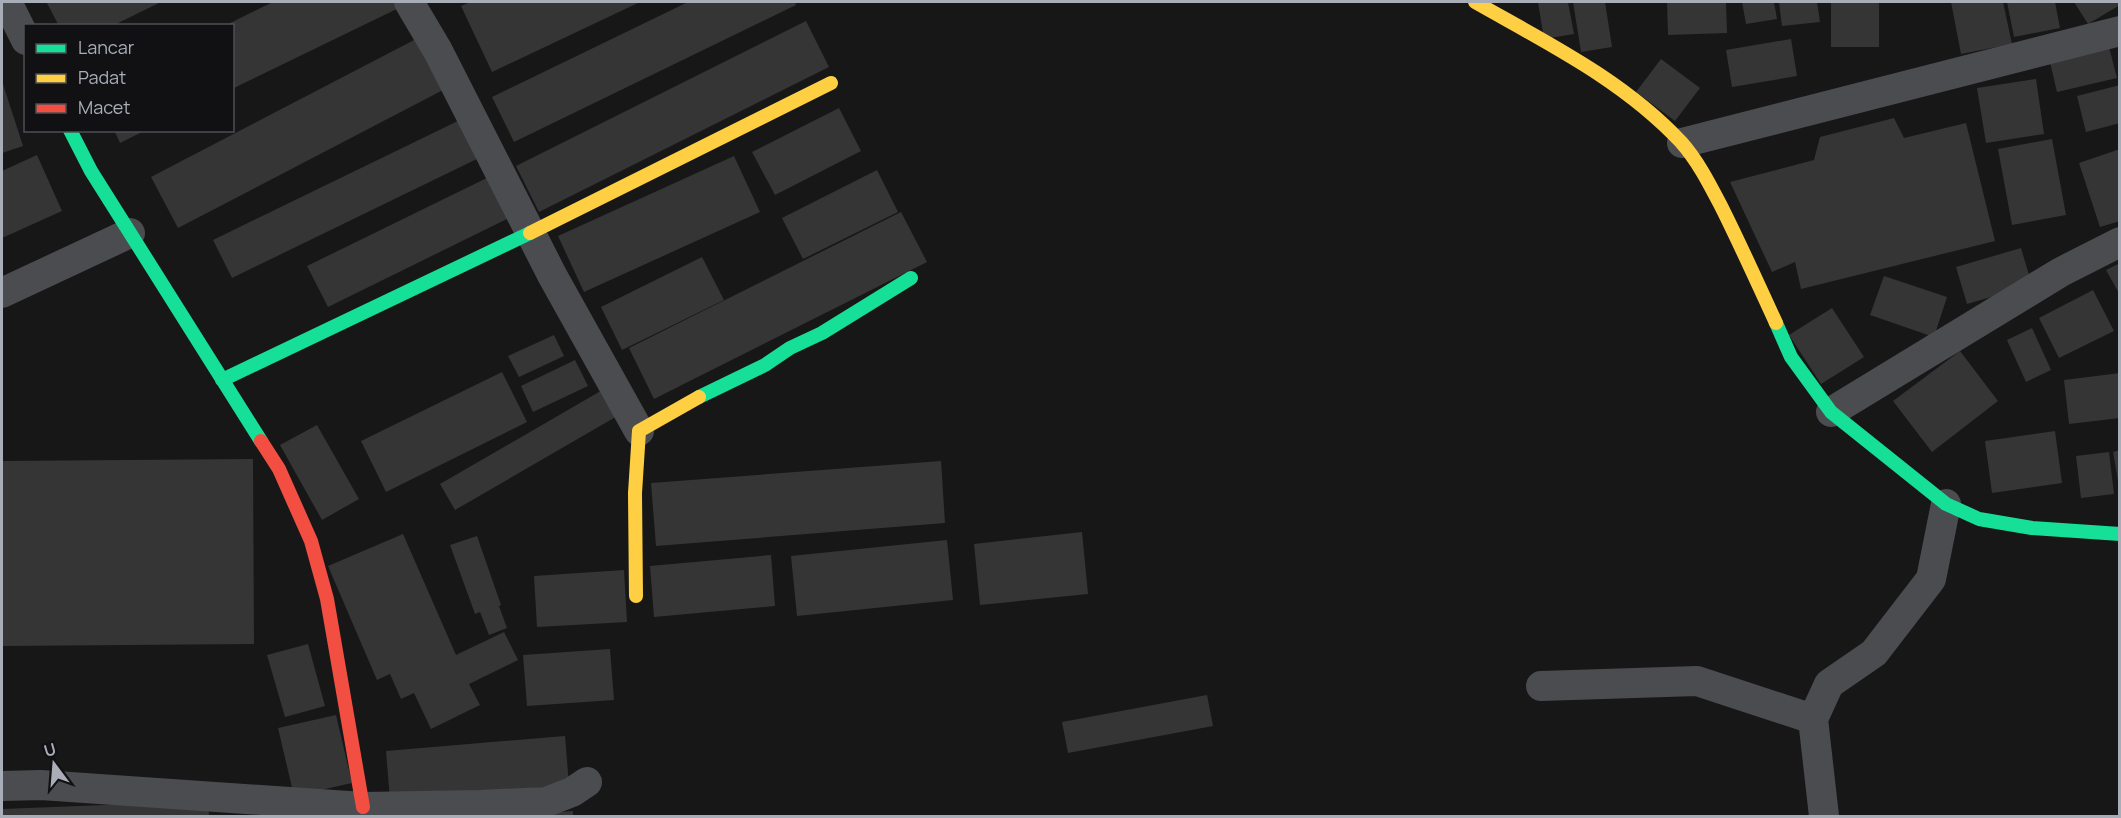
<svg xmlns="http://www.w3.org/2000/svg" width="2121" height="818" font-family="Manrope,sans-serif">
<rect width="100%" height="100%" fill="#171717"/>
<path fill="#353536" d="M50,2H161L112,26H59L47,3Z
M273,2H403L405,5L232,89V26H224Z
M470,2H640L492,72L461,6Z
M688,2H795L796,5L514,142L492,97Z
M1538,2H1568L1574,34L1544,39Z
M1573,2H1605L1612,47L1581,52Z
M1667,2H1726L1727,33L1668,35Z
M1742,2H1774L1777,19L1746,24Z
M1779,2H1817L1820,22L1782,26Z
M1831,2H1879V47H1831Z
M1951,2H2003L2012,44L1961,54Z
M2007,2H2055L2060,28L2014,37Z
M2074,2H2119L2120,5L2088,24Z
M806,21L829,67L539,212L516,166Z
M416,39L443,90L178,228L151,177Z
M1791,39L1797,76L1732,87L1726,50Z
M2108,43L2117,78L2057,92L2049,58Z
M1661,59L1700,88L1675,121L1636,92Z
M2036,79L2044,134L1986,143L1977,88Z
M2,81L23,146L2,153Z
M2120,85V123L2086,132L2077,96Z
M839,108L861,151L775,195L752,152Z
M464,118L483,156L232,278L213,240Z
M1894,118L1904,138L1966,123L1995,241L1801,289L1795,262L1772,272L1730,182L1814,160L1820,137Z
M114,130H146L120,143Z
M2052,139L2066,215L2012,225L1998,149Z
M2120,149V221L2100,227L2079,163Z
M37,155L62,211L2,238V171Z
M734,156L760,212L584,292L558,236Z
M877,170L898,212L803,259L782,218Z
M497,173L517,214L328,307L307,266Z
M901,212L927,262L654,399L629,348Z
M2021,248L2032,285L1967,304L1956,267Z
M702,257L724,300L622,350L601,307Z
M2120,263V295L2106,270Z
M1884,276L1947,297L1934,337L1870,315Z
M2093,290L2114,331L2059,358L2039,318Z
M1832,308L1864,357L1821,384L1789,335Z
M2032,328L2051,370L2026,382L2007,340Z
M554,335L564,356L519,377L508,356Z
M1960,351L1998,401L1932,452L1893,401Z
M575,360L588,386L533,412L521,386Z
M502,372L527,422L386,492L361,441Z
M2120,373V418L2069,424L2064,380Z
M611,385L626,411L455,510L440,484Z
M317,425L359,499L322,520L280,445Z
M2055,431L2062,483L1992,493L1985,441Z
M2120,450V481H2118L2113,452Z
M2109,452L2114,494L2081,498L2076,456Z
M253,459L254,644L2,646V461Z
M941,461L945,523L656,546L651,483Z
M1082,532L1088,594L980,605L974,544Z
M403,534L456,655L504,632L518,660L469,684L480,705L431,729L414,693L401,699L390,674L377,680L328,566Z
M477,536L501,605L499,606L507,628L489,635L480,612L475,614L450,545Z
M947,540L953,600L797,616L791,556Z
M771,555L775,606L654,617L650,566Z
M624,570L627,622L537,627L534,576Z
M308,644L325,706L285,717L267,655Z
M610,649L614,700L527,706L523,655Z
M1207,695L1213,726L1068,753L1062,722Z
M336,715L352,783L294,796L278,728Z
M565,736L569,785L390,800L386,751Z
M208,801L209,816H2V809Z
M573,811V816H521V815Z"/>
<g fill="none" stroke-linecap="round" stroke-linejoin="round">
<path stroke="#4b4c50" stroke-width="30" d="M7,2L26,40
M409,2L438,51L552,275L639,431
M1682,143L2120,31
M2,293L130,233
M1831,412L2061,272L2120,242
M1541,686L1697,681L1813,719
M2,786L41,785L363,807L480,805L546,802L572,792L587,782
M1824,816L1813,719L1829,684L1874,653L1931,579L1946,504"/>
<path stroke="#16e098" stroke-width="14" d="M70,130L91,171L261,441
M1776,323L1791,357L1831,412L1946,504L1979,519L2032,528L2120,534
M222,380L530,233
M699,397L765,365L790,348L822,333L911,278"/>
<path stroke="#ffcf43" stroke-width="14" d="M1475,2C1547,43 1623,80 1681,142C1698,161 1710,185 1722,208C1741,246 1758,284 1776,323
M530,233L831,83
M636,596L635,493L639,431L699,397"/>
<path stroke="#f24e42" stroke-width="14" d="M261,441L279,469L311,541L327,599L363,807"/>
</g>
<rect width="2121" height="818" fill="none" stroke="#a8adb8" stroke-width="6"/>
<rect x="24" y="24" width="210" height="108" fill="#111113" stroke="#4d4f55" stroke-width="1.5"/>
<rect x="36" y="44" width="30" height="9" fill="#16e098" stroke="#4d4f55" stroke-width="1.5"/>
<text x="78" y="54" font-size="18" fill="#a8adb8">Lancar</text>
<rect x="36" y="74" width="30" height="9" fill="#ffcf43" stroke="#4d4f55" stroke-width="1.5"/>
<text x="78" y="84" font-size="18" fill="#a8adb8">Padat</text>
<rect x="36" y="104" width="30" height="9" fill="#f24e42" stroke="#4d4f55" stroke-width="1.5"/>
<text x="78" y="114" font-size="18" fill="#a8adb8">Macet</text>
<g transform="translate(54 764) rotate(344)" stroke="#111113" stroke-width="4.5" paint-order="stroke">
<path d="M0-4.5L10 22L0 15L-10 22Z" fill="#a8adb8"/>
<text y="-9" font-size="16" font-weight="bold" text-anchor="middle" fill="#a8adb8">U</text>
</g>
</svg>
